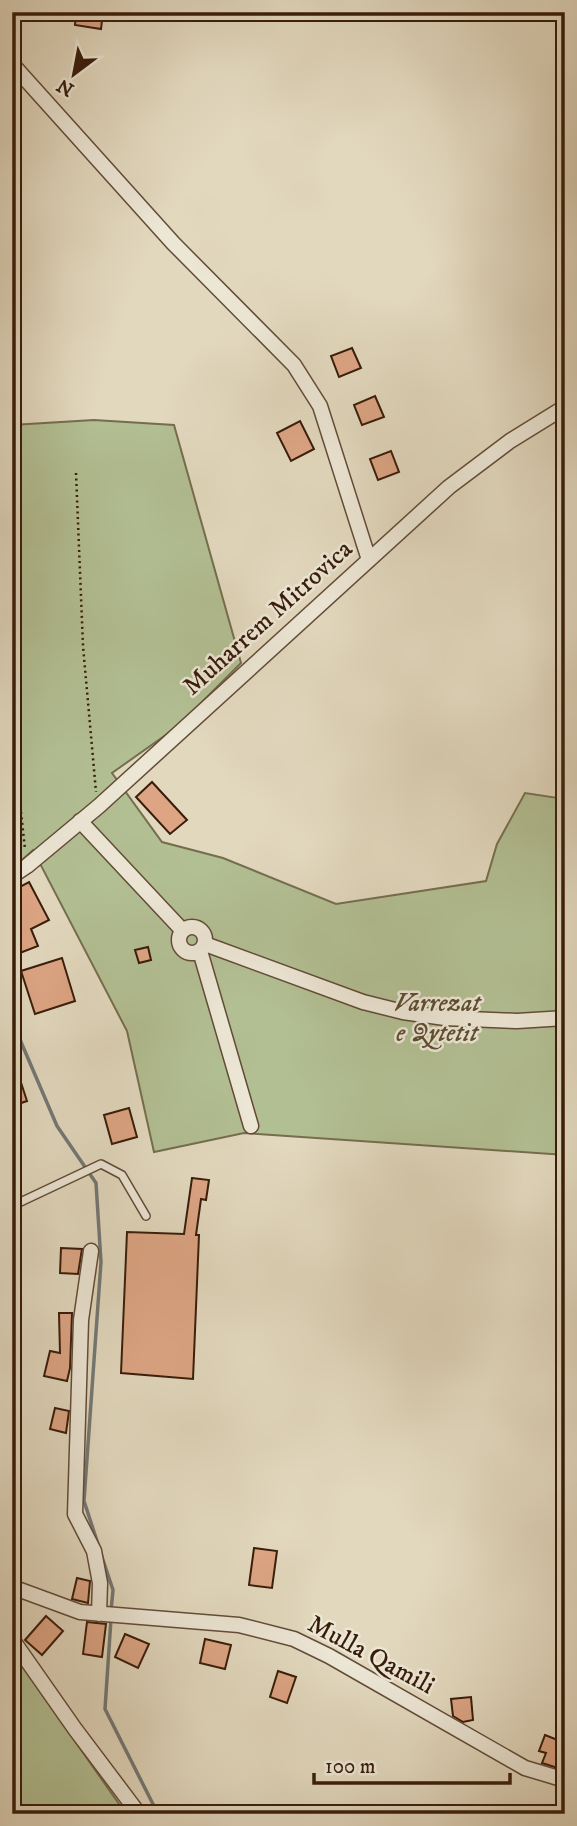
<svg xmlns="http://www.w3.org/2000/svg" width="577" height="1826" font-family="'IM FELL DW Pica',serif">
<rect width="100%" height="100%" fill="#e2d8be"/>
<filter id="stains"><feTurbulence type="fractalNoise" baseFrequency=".00286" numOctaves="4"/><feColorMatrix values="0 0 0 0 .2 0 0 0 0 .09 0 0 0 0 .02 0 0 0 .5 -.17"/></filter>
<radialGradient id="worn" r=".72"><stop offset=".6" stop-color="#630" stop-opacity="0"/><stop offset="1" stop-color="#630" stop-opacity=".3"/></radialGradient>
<path fill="#b2bf93" stroke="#756e4e" stroke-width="2" d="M94,420L174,425L241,663L177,727L112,773L162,842L223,858L336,904L486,881L497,844L525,793L565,799V1155L244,1133L154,1152L127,1031L33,850L12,869V425Z
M12,1651L21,1664L126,1814H12Z"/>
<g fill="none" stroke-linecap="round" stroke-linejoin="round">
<path stroke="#737875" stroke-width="3.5" d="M12,1021L57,1126L96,1183L101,1262L84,1501L98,1544
M101,1554L113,1590L111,1611
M111,1619L105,1709L158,1814"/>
</g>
<path fill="#dda584" stroke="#381c0a" stroke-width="2" d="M76,12H103L101,29L75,25Z
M352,348L361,368L339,377L331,356Z
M375,396L384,417L362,425L354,405Z
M300,421L314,449L291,461L277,433Z
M391,451L399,472L378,480L370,459Z
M152,782L187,820L170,834L136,797Z
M29,882L49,920L31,929L38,946L12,956V891Z
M148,947L151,960L139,963L135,950Z
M62,958L75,1001L35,1014L21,971Z
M12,1061H14L27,1101L12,1106Z
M129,1108L137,1137L112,1144L104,1115Z
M192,1178L209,1180L206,1200L201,1199L196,1235H199L193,1379L121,1373L127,1232L184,1234Z
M61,1248L82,1249L78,1274L60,1273Z
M59,1313H72L70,1368L67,1381L44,1376L50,1351L60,1353Z
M55,1408L69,1411L66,1433L50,1429Z
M254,1548L277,1551L272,1588L249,1585Z
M77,1578L90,1581L88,1603L72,1599Z
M46,1616L63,1631L42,1655L25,1640Z
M87,1622L106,1624L102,1657L83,1654Z
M125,1634L149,1644L138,1668L115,1657Z
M205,1639L231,1645L225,1669L200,1663Z
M278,1671L296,1677L287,1703L270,1697Z
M471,1697L473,1720L463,1722L453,1716L451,1699Z
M545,1735L565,1743V1758L561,1769L542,1763L546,1753L539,1751Z"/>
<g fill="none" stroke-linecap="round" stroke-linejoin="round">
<defs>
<path id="lane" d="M12,1206L101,1164L122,1175L146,1216"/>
<path id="street" d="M12,64L173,243L294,365L320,406L369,560
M80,821L183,931
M12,876L27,866L99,806L449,487L510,441L565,407
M179 940a13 13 0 1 1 26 0a13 13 0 1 1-26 0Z
M205,944L363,1002L403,1012L445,1018L517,1021L565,1018
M200,951L251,1126
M91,1251L81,1320L75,1514L94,1551L100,1583L99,1614
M12,1587L80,1612L239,1625L294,1639L329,1656L525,1768L565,1780
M12,1639L75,1729L139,1814"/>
</defs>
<use href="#lane" stroke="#624b37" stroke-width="10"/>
<use href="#street" stroke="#624b37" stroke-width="17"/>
<path stroke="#381c0a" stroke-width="2.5" stroke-dasharray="2 3.5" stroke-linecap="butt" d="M76,473L83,646L96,792
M12,730L25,849"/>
<use href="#lane" stroke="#ece6d5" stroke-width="7"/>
<use href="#street" stroke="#ece6d5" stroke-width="14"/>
</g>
<g text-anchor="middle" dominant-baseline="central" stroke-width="5" stroke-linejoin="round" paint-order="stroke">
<g font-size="26" fill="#381c0a" stroke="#ece6d5">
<text transform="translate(268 618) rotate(-42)">Muharrem Mitrovica</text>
<text transform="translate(371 1655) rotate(28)">Mulla Qamili</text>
</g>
<g font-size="26" font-style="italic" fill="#5d4d33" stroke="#ece6d5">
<text x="437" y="1003">Varrezat<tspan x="437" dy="30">e Qytetit</tspan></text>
</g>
</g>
<rect width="577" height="1826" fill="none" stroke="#e2d8be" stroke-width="42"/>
<rect x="14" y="14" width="549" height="1798" fill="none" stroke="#381c0a" stroke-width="3.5"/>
<rect x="21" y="21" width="535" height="1784" fill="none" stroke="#381c0a" stroke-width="2"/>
<g transform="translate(74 74) rotate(212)" stroke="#ece6d5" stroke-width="5" paint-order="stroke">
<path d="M0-5L12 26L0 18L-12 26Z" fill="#381c0a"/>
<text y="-10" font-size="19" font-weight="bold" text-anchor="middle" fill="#381c0a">N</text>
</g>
<path d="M314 1773v10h196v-10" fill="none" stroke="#381c0a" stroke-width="3.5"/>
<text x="325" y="1773" font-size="21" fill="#381c0a" stroke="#ece6d5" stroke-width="5" paint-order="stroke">100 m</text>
<rect width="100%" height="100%" filter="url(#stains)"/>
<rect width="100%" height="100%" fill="url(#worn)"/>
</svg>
